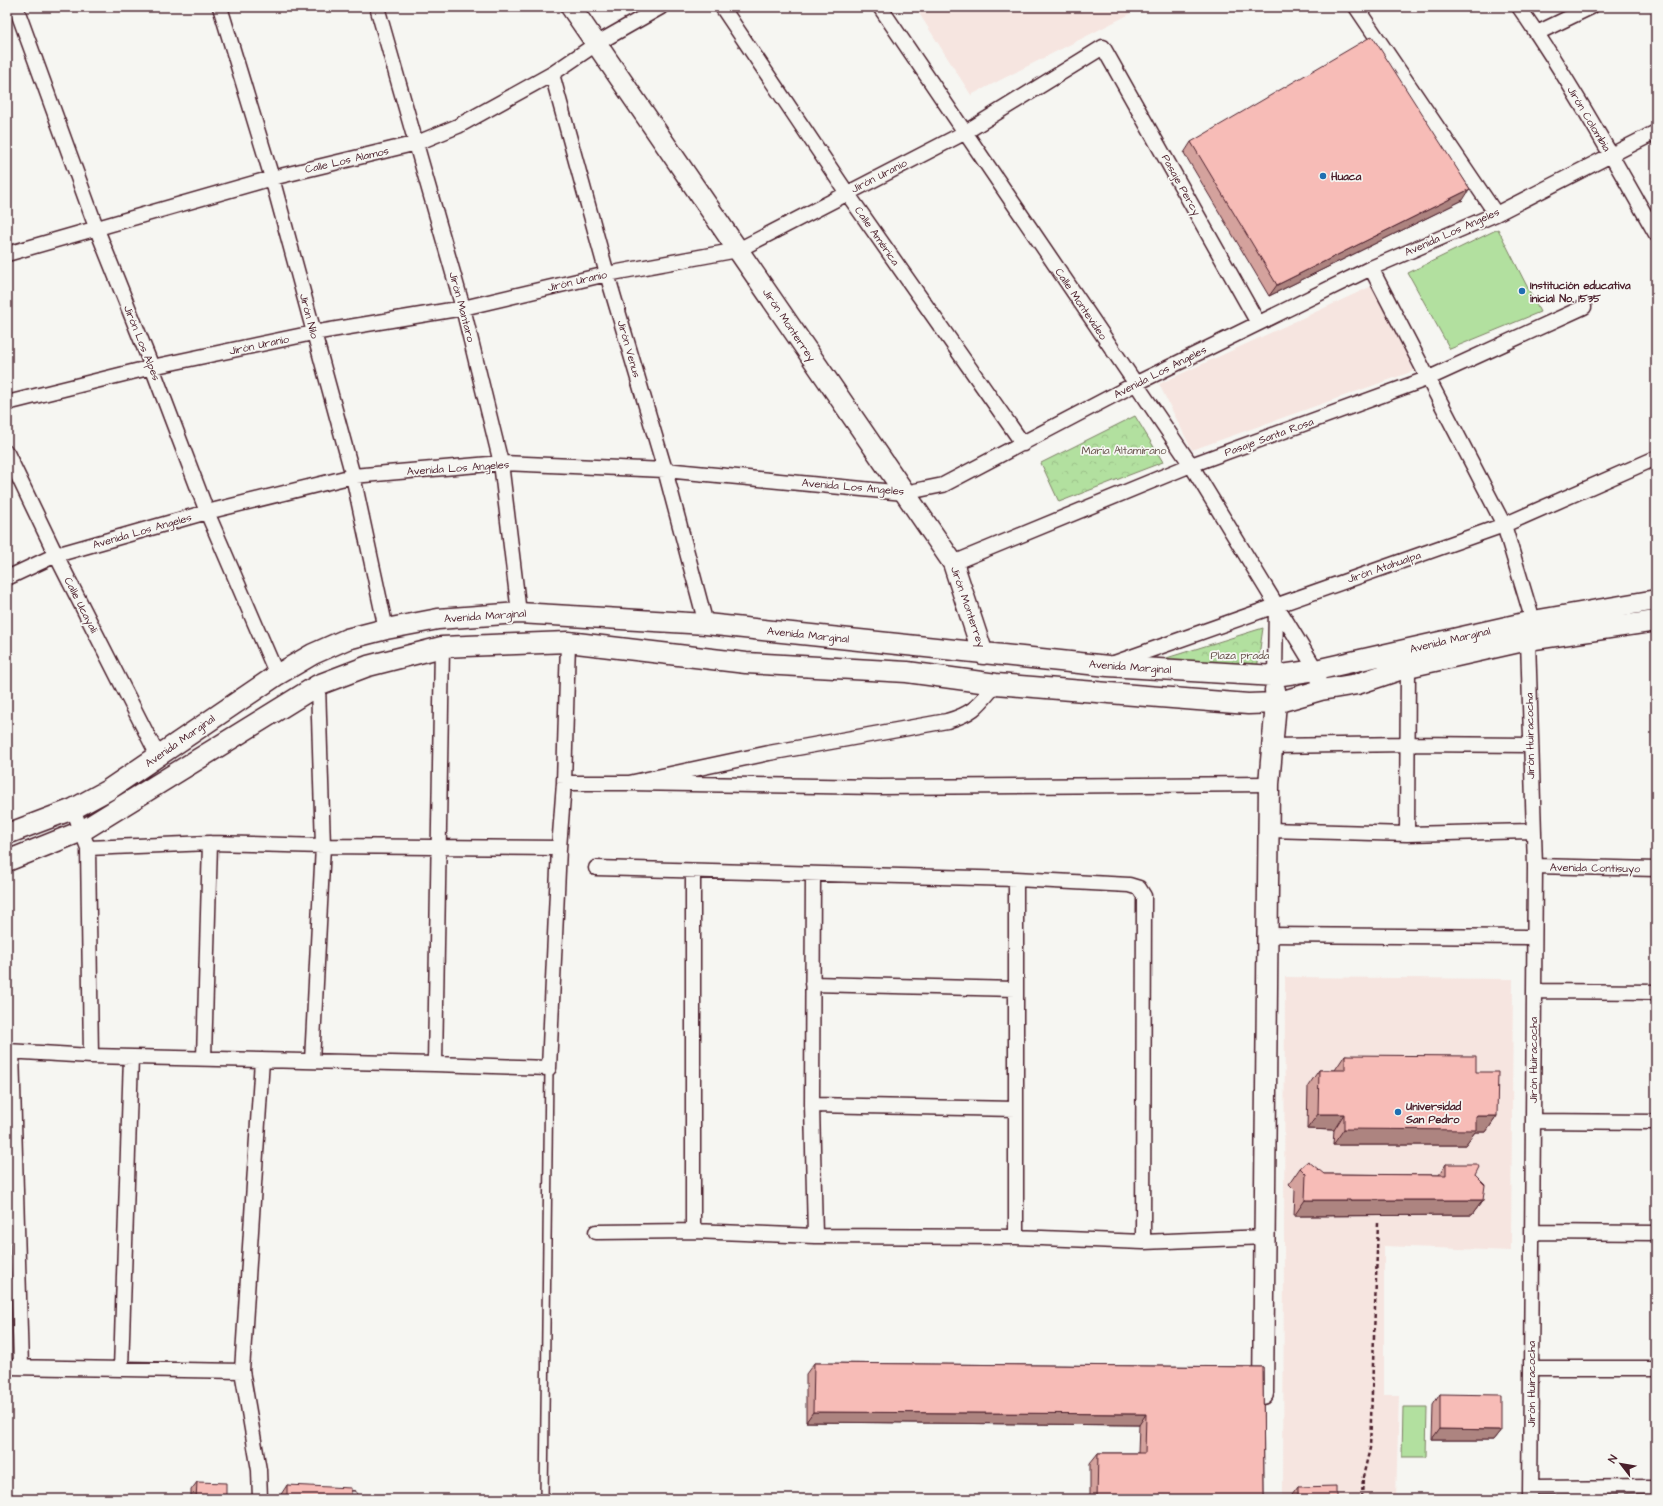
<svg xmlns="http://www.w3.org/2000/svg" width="1663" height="1506" font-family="'Architects Daughter',sans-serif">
<defs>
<pattern id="park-crowns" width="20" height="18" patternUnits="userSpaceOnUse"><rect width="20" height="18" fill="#b2e09f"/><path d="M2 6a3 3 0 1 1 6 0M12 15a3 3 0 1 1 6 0" fill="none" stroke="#9bc089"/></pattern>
</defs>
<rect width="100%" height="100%" fill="#f6f6f2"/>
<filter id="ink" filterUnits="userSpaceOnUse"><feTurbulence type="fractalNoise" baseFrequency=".025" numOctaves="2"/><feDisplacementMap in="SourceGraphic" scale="8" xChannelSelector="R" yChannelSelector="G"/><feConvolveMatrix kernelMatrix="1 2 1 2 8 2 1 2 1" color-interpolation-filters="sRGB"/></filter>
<g filter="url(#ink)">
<path fill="#f6e5e0" d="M915,7H1125L1130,14L971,95Z
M1372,286L1414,371L1192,450L1159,384Z
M1285,977L1513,979L1511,1251L1384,1246V1395H1399L1396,1499H1283Z"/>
<path fill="url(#park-crowns)" stroke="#7e8065" d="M1135,416L1163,462L1059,502L1041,463Z
M1263,628L1256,676L1144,665Z"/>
<path fill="#b2e09f" stroke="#7e8065" d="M1498,229L1540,312L1450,349L1408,273Z
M1403,1407H1427L1426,1457H1402Z"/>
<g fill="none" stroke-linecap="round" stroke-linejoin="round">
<defs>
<path id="lane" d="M353,1499V1495
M544,1499L549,1068"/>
<path id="street" d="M16,7L96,227L152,367L207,512L277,675
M220,7L272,178L353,476L386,629
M377,7L463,308L501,463L519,613
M722,7L847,193L1023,444
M880,7L1191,465L1316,670L1321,690
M1356,7L1496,214
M1519,7C1569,79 1612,157 1656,234
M1537,33L1591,7
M552,74L607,274L665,470L706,624
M7,254L272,178L417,143L458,126L552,74L596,44L661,7
M1371,268L1504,525L1533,621L1528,640L1535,866L1530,1499
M7,403L152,367L313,333L463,308L607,274L738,250L964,133L1103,47L1258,323
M7,453L56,555L158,756
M953,563L1191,465L1429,378L1584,307
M7,578L56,555L207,512L353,476L501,463L665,470L904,493L943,485L1135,384L1371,268L1496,214L1656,132
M1114,663L1504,525L1656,458
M1275,676L1276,605
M1272,746L1408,744L1530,745
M564,783H629L769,753L947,721C974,713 978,706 996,684
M629,783L878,787L1269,784
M73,809L88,848L91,1056
M1269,830L1407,834L1533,831
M1407,834L1408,667
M88,848L210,843L323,846L559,848
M1535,866L1656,869
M596,868L1016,879L1129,885L1139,888L1144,896L1143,1242
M693,871V1231
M813,874L812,1105L815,1236
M1268,935L1533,937
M812,984L1016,989
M1534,991L1656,992
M7,1051L91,1056L435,1064L549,1068L559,848L564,783L568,642
M12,1051L21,1367
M204,1058L210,843
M312,1061L323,846L318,685
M435,1064L442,647
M812,1105L1016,1109
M1533,1121L1656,1122
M596,1232L693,1231L815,1236L1016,1237L1143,1242L1265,1237
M1532,1232L1656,1233
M1016,1237V879
M7,1367L242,1371
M1532,1368H1656
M121,1369L131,1057
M1530,1488L1656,1487
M260,1499L259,1470L242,1371L262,1060"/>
<path id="secondary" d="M571,7L953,563L983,654
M7,834L73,809L108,790L277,675L313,654L347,639L386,629L438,619L519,613L706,624L1108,666L1275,676L1316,670L1533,621L1656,600
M7,861L82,831L318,685L368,666L442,647L568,642L746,663L907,672L996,684L1248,704L1276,703L1321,690L1357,684L1408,667L1528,640L1656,621
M1263,1394L1269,784L1276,703L1275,690"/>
</defs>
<use href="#lane" stroke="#4a1f2b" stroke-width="10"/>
<use href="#street" stroke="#4a1f2b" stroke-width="17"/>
<use href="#secondary" stroke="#4a1f2b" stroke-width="23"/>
<path stroke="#4a1f2b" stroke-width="2.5" stroke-dasharray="4 3" stroke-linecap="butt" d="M1362,1499L1363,1477L1370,1448L1378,1223"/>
<use href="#lane" stroke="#f6f6f2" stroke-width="7"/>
<use href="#street" stroke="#f6f6f2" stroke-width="14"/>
<use href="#secondary" stroke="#f6f6f2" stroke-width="20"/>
</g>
<path fill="#d4a29d" stroke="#4a1f2b" d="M1191,142L1463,200L1269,296L1184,153Z
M1345,1055L1476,1072L1497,1116L1486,1132H1475L1465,1145H1333L1334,1130L1307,1129L1308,1086L1319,1070H1335Z
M1446,1164L1475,1175L1483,1200L1472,1215L1294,1216L1295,1190L1289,1184L1300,1168L1324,1174L1439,1175Z
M814,1363L1263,1367L1264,1499H1090V1463L1098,1453H1138L1139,1425L806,1422V1374Z
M1440,1394L1501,1430L1493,1440H1432L1433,1405Z
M197,1482L226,1499H191V1490Z
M287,1485L351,1499H280V1496Z
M1298,1487L1337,1499H1289Z"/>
<path fill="#ad8480" stroke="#4a1f2b" d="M1470,189L1463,200L1269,296L1277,285Z
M1318,1114H1344L1334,1130L1307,1129Z
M1476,1116H1497L1486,1132H1475L1465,1145H1333L1344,1129Z
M1305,1200H1483L1472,1215L1294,1216Z
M813,1412L1146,1414L1139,1425L806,1422Z
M1440,1429L1501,1430L1493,1440H1432Z"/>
<path fill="#f7bcb7" stroke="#4a1f2b" d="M1372,36L1470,189L1277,285L1191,142Z
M1345,1055L1476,1056V1072H1498L1497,1116H1476V1130L1344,1129V1114H1318L1319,1070H1345Z
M1308,1161L1324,1174L1446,1175V1164H1477L1479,1167L1475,1175L1485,1185L1483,1200H1305L1306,1174L1300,1168Z
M814,1363L1263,1367L1264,1499H1097L1098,1453H1145L1146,1414L813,1412Z
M1440,1394L1501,1395V1430L1440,1429Z
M197,1482L226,1483V1499H196Z
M287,1485L351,1488V1499H287Z
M1337,1486V1499H1298V1487Z"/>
</g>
<g fill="#1f6fb2" stroke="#f6f6f2" stroke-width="1.5">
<circle cx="1323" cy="176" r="4"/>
<circle cx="1522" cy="291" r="4"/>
<circle cx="1398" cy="1112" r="4"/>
</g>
<g text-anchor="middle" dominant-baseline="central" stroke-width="3.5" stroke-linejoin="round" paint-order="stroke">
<g font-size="11" fill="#4a1f2b" stroke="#f6f6f2">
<text transform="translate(1589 119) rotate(59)">Jirón Colombia</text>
<text transform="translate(347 160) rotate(-13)">Calle Los Alamos</text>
<text transform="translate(879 176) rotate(-27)">Jirón Uranio</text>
<text transform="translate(1181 185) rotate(61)">Pasaje Percy</text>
<text transform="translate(1452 232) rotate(-24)">Avenida Los Angeles</text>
<text transform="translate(877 236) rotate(55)">Calle América</text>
<text transform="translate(577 281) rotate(-13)">Jirón Uranio</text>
<text transform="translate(1081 304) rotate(56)">Calle Montevideo</text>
<text transform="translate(462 307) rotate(75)">Jirón Mantaro</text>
<text transform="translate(309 316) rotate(75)">Jirón Nilo</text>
<text transform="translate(789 325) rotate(56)">Jirón Monterrey</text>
<text transform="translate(142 343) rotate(68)">Jirón Los Alpes</text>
<text transform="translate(259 345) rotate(-12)">Jirón Uranio</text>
<text transform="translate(629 349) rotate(74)">Jirón Venus</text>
<text transform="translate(1160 372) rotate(-27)">Avenida Los Angeles</text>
<text transform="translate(1269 437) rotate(-20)">Pasaje Santa Rosa</text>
<text transform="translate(458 468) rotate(-4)">Avenida Los Angeles</text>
<text transform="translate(853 487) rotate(5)">Avenida Los Angeles</text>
<text transform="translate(142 531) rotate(-16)">Avenida Los Angeles</text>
<text transform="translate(1384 567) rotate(-19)">Jirón Atahualpa</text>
<text transform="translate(81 605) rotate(63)">Calle Ucayali</text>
<text transform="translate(968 607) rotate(71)">Jirón Monterrey</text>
<text transform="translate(485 616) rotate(-4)">Avenida Marginal</text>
<text transform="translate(808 635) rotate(6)">Avenida Marginal</text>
<text transform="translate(1450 640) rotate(-13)">Avenida Marginal</text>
<text transform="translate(1130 667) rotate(4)">Avenida Marginal</text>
<text transform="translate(1530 736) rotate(-91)">Jirón Huiracocha</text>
<text transform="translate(180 741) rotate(-35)">Avenida Marginal</text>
<text transform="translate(1595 868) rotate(1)">Avenida Contisuyo</text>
<text transform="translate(1533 1060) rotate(-90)">Jirón Huiracocha</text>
<text transform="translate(1531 1384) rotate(-90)">Jirón Huiracocha</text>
</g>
<g font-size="11" font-weight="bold" fill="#4a1f2b" stroke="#f6f6f2" text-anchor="start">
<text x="1331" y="176">Huaca</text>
<text x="1530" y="285">Institución educativa<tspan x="1530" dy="13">inicial No. 1535</tspan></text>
<text x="1406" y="1106">Universidad<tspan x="1406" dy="13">San Pedro</tspan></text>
</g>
<g font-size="11" fill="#644f48" stroke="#f6f6f2">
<text x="1124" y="450">Maria Altamirano</text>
<text x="1240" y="655">Plaza prada</text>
</g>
</g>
<rect width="1663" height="1506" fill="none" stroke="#f6f6f2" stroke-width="24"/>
<rect x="12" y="12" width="1639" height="1482" fill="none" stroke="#4a1f2b" stroke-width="1.5" filter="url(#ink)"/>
<g transform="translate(1621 1464) rotate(301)" stroke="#f6f6f2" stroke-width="3" paint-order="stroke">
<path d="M0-3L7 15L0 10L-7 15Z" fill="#4a1f2b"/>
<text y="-6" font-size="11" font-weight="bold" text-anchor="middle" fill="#4a1f2b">N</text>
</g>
</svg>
